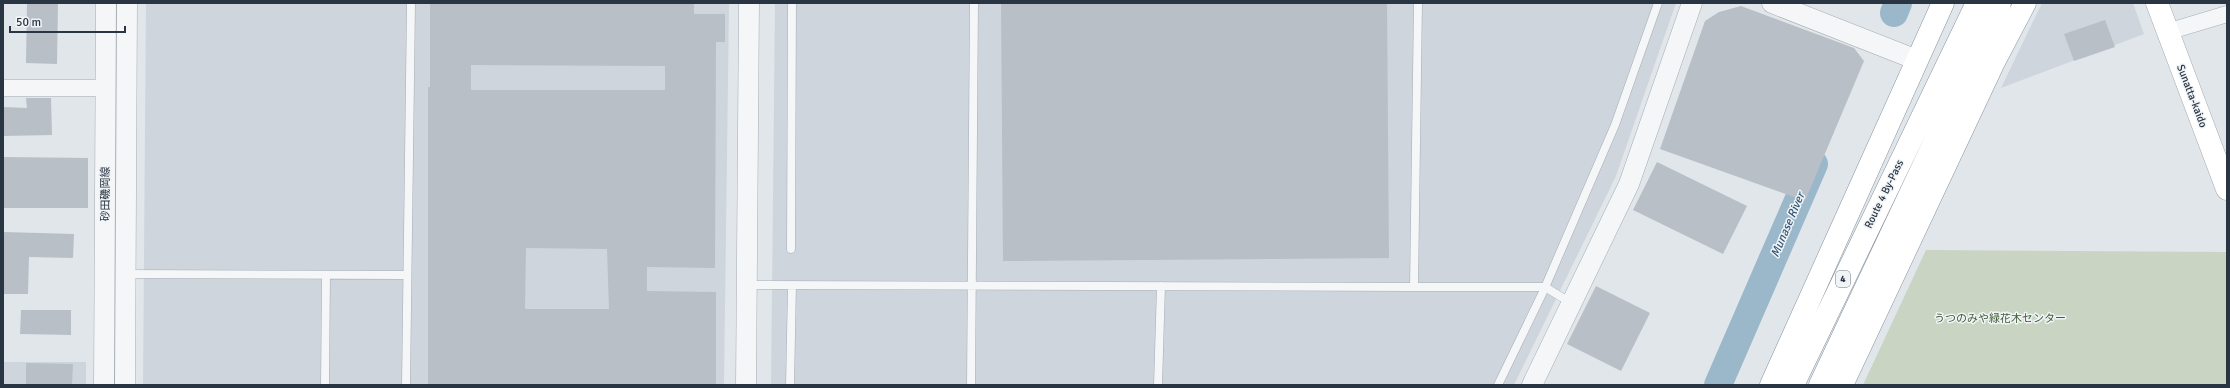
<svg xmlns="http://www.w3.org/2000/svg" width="2230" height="388" font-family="Signika,'Noto Sans JP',sans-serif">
<rect width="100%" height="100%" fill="#e1e6ea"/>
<path fill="#cfd5dc" d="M146,3H729L724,385H143Z
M775,3H1676L1616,176L1514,385H771Z
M2042,3H2133L2144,34L2001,88Z
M3,362H86V385H3Z"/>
<path fill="#c9d4c2" d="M1926,250L2227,252V385H1863Z"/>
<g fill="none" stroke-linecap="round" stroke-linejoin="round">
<path stroke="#9bb8cb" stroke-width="28" d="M1894,13L1898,3
M1718,385L1814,164"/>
</g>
<path fill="#b8bfc7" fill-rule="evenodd" d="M27,3H58L57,64L26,63Z
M430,3H694V14H725V42H716L715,268L647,267V291L716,292V385H428V87H430ZM471,65L665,66V90H471ZM526,248L607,249L609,309H525Z
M1001,3H1387L1389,258L1003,261Z
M1741,6L1854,48L1864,61L1805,201L1660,149L1705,21L1719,12Z
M2105,20L2115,47L2074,61L2064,34Z
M26,98H51L52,135L3,136V107L27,108Z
M3,157L88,158V208H3Z
M1657,162L1747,206L1723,254L1633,210Z
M3,232L74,234L73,258L29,257L28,294H3Z
M1596,286L1650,313L1621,371L1567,344Z
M21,310H71V335L20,334Z
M26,363L73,364L72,385H26Z"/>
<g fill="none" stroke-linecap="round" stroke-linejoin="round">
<defs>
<path id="service" d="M791,249L792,3
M126,274L406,275
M747,285L1414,287L1418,3
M1414,287H1545L1571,303
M325,385L326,275
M406,385L411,3
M790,385L792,285
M971,385L974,3
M1158,385L1161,286
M1498,385L1543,292L1615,125L1658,3"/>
<path id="minor" d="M2167,32L2227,14
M3,88H105"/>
<path id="tertiary" d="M1772,3L1917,60
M104,385L106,3
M125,385L127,3
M746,385L749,3
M1532,385L1629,184L1692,3"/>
<path id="secondary" d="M2157,3L2227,189"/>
<path id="trunk" d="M1771,385L1943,3
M1793,385L1977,3
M1820,385L2000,3
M1842,385L1993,64L2025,3"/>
</defs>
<use href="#service" stroke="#a6adb4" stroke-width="9"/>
<use href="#minor" stroke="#a6adb4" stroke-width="17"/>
<use href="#tertiary" stroke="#a6adb4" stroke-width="21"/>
<use href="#secondary" stroke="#a6adb4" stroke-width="23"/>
<use href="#trunk" stroke="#8895a1" stroke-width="23"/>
<use href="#service" stroke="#f4f6f8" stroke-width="8"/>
<use href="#minor" stroke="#f4f6f8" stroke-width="16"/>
<use href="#tertiary" stroke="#f4f6f8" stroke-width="20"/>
<use href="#secondary" stroke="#fff" stroke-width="22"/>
<use href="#trunk" stroke="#fff" stroke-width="22"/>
</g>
<g text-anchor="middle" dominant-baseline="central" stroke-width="3" stroke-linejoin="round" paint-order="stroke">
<rect fill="#f1f4f7" stroke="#656e78" stroke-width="1" x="1836" y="271" width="14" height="16" rx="3"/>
<g font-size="10" font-weight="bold" fill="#293542">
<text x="1843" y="279">4</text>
</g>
<g font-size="11" fill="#293542" stroke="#f1f4f7">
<text transform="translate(2192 96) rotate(69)">Sunatta-kaido</text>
<text transform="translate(105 194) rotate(-90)">砂田磯岡線</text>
<text transform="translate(1884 194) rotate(-64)">Route 4 By-Pass</text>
</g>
<g font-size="11" fill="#425e36" stroke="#f1f4f7">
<text x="2000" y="318">うつのみや緑花木センター</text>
</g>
<g font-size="12" font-style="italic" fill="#325977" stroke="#f1f4f7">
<text transform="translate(1788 225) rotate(-67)">Munase River</text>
</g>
</g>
<rect width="2230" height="388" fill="none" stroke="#293542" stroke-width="8"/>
<path d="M10 26v6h115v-6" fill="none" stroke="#293542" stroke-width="2"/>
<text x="16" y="26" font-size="12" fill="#293542" stroke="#f1f4f7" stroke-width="3" paint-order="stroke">50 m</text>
</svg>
